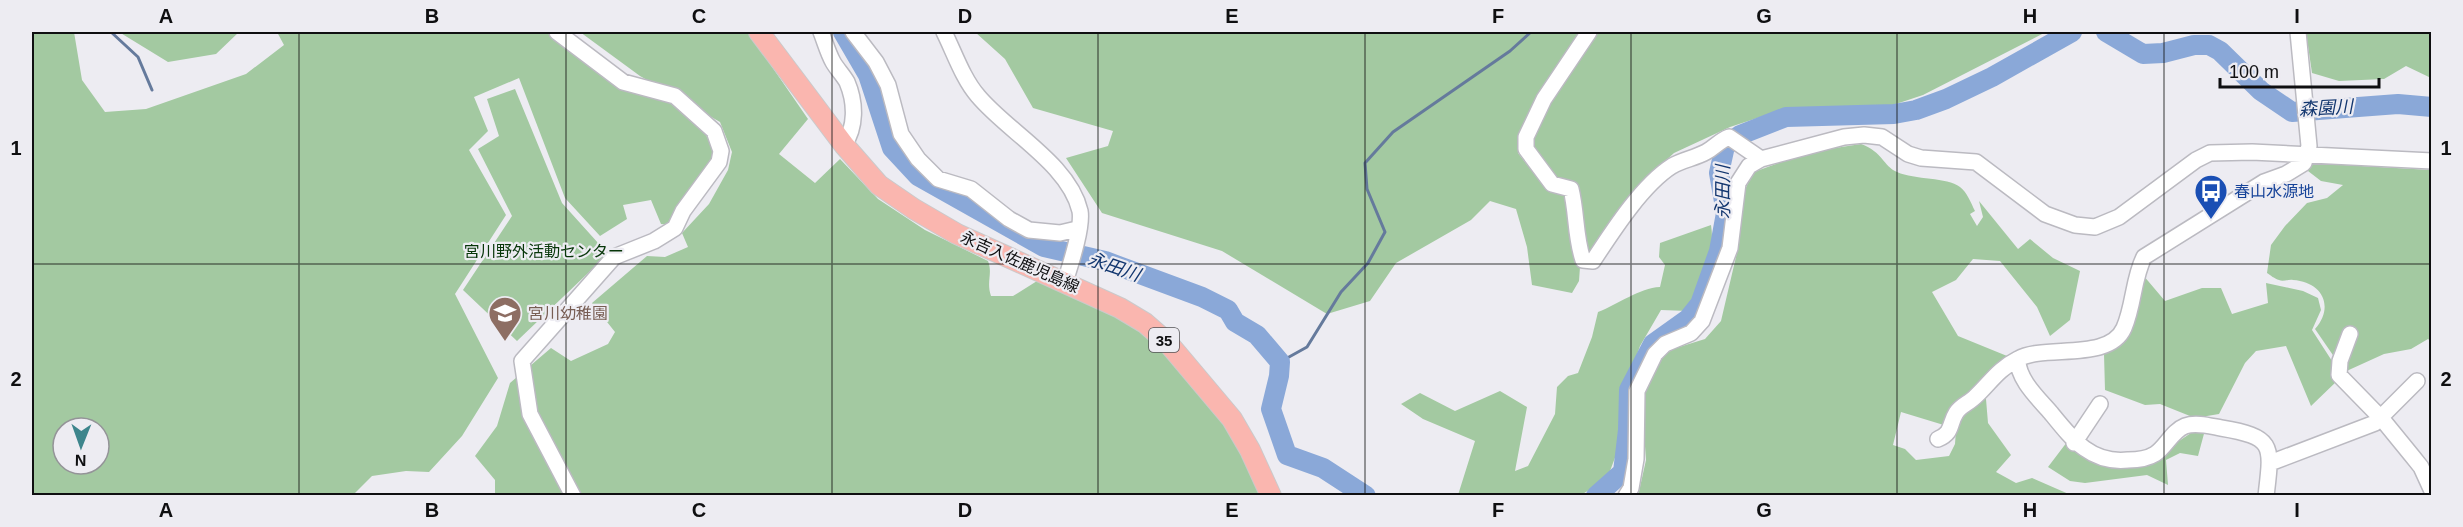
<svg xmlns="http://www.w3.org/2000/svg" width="2463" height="527" font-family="Helvetica,'Noto Sans JP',sans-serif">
<rect width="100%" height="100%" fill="#edecf2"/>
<path fill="#a3c9a1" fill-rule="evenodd" d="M32,32H74L82,80L105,112L146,109L246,74L284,45L277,32H553C562,39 571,49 581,55C628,80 707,102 716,162L671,225L661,224L651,200L623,205L627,219L600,236L565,198L519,78L474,97L488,131L469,150L506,215L455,294L498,378L462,436L429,472L406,471L372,476L353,495H32ZM63,428H99V464H63Z
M119,32H239L216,54L168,62Z
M580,32H748L808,119L779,154L815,183L840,159L878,199L925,230L988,261C993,274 986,281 991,296H1013L1037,281C1069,295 1104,306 1133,326C1175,356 1247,445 1262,495H495V480L475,456L497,426L510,383L551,348L571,361L608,344L615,332L592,303L647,256L665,257L688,247L682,233L709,204L728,170L732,152L720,122L640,76Z
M975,32H1580C1555,69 1525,107 1518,153L1547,190L1567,195L1573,249L1580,267L1579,281L1572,293L1532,285L1527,247L1516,209L1490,201L1471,220L1396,263L1370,301L1327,314L1222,251L1102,213L1066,158L1108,146L1113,131L1033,108L1005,59Z
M1596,32H2046L1923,95L1890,106L1788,108L1730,127L1674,153L1635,189L1591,252L1584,246C1583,235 1585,214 1579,205C1568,185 1544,174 1534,152C1523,129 1582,53 1596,32Z
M2306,32H2431V78L2406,66L2384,79L2339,81L2312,73Z
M515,89L562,203L608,254L517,341L463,290L512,216L478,149L499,136L487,99Z
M1861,144C1883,152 1883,166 1897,172C1915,180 1947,177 1960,187C1967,192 1971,203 1975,211L1970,214L1977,226L1983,217L1979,201L2018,249L2030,239L2053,258L2080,271L2070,320L2050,336L2037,307L2000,261L1973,259L1956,280L1932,292L1958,336L2012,358L1947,426L1901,412L1893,445L1905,449L1916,460L1949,456L1955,444L1957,416L1980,395L1986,399L1988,423L2011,455L1996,472L2016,483L2032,478L2071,495L1638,496L1646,460L1642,405L1647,384L1663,355L1676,348L1705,339L1721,321L1739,244L1743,193L1754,172L1809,152Z
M2309,163L2431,170V341L2428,339L2411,349L2384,354L2340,374L2337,361L2315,329C2335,306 2322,282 2293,280C2289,279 2283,282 2279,280C2275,279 2270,275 2267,273L2271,245L2285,226L2307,203L2327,198L2343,185L2321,181L2308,171Z
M1711,225C1716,254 1700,284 1689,311L1661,310L1640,346L1623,395L1619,447L1607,479L1581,495H1458L1475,441L1423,419L1401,404L1420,393L1455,411L1500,391L1527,407L1515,471L1528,466L1555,414L1557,387L1568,376L1578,373L1592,337L1598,312C1619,304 1639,288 1660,287L1665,265L1659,257L1660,243Z
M2143,275L2165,301L2202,288H2221L2232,314L2268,303L2266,283L2303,291L2318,298L2321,310L2312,330L2332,361L2338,380L2311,406L2286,346L2256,351L2245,363L2219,414L2195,418L2160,404L2145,405L2105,390L2104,354L2120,345Z
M2205,430L2198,456L2180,453L2166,460L2168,485L2147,475L2085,483L2070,481L2048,467L2067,442L2085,458L2107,466L2173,445L2194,431Z"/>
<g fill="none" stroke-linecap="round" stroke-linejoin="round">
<path stroke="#657a9c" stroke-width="3" d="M111,32L138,57L152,90
M1280,362L1307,347L1341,292L1368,263L1385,232L1367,189L1365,163L1393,132L1510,51L1531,32"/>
<path stroke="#8aa8d8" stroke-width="20" d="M843,32L868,75L892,148L918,176L1044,247L1105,261L1202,297L1228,310L1235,322L1257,335L1280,362L1279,376L1271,409L1287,455L1323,468L1366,496
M2106,32L2143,54L2163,53L2194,45H2209L2220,51L2261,91L2292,112L2398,104L2432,107
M1596,496L1623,472L1628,430L1629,390L1653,344L1688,319L1700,304L1719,251L1726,213L1719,173L1725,146L1740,135L1786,117L1894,114L1916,110L1946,99L1992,77L2072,32"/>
<defs>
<path id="minor" d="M557,32L623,82L675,96L714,131L721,151L719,162L683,211L675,228L654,241L614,257L522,361L530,414L573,496
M821,32C825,42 828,53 833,62C837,69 843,75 847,82C856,103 856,127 844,145
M853,32L876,62L888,85L901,134L918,159L938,179L971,189L1009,219L1029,230L1060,233L1077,229
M944,32C954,52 963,79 978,96C1008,132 1069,164 1080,211C1083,227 1070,266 1065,282
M1589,32L1544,99L1526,137V149L1552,184L1571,189C1577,213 1575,237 1583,260L1593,261C1612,232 1642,185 1672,166C1682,160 1695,158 1706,152C1715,147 1719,141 1729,137L1761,159
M2350,334L2340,361L2339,375L2382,419L2413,457L2421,467L2432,491
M1938,439C1953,433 1949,424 1956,413C1960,406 1969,403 1975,397C1990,383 1998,369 2018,359
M2074,443L2100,404
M2270,463L2375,423L2417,381
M1626,496L1631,488L1636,459L1637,391L1655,354L1665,344L1691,333L1702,321L1730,248L1738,183L1749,166L1761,159L1844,137L1864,135L1882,137L1908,154L1921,158L1976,162L2045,214L2075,225L2095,227L2119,217L2196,160L2210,153L2252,152L2432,161
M2266,496C2272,445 2275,437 2221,428C2210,426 2196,422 2185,426C2172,431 2166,447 2155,454C2147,459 2138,460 2128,460C2091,464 2072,439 2051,413C2039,399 2017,379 2018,359C2045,344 2109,362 2124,328C2134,305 2133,279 2144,257L2264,182L2286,174L2304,163L2309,146L2298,32"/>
<path id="major" d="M759,32L844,145L879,185L914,209L957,234L1120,308L1145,323L1168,343L1232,419L1250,450L1271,496"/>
</defs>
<use href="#minor" stroke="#bbbac1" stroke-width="18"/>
<use href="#major" stroke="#cacacb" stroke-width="22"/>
<use href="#minor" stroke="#fff" stroke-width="15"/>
<use href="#major" stroke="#fab6af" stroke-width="20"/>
</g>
<path fill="none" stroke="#0f0f11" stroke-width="1.5" stroke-opacity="0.55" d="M299,32V496M566,32V496M832,32V496M1098,32V496M1365,32V496M1631,32V496M1897,32V496M2164,32V496M32,264H2432"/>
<defs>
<symbol id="bus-pin" viewBox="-11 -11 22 30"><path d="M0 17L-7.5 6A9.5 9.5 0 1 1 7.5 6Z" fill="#1a4fb4" stroke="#edecf2"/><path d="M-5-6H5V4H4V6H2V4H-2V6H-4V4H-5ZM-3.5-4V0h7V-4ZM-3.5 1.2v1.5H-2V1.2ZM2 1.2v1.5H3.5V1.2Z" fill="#fff"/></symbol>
<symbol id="school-pin" viewBox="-11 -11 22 30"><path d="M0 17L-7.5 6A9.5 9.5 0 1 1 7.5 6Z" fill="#8d6e63" stroke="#edecf2"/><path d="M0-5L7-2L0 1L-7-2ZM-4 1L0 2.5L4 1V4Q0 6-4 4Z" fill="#fff"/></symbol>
</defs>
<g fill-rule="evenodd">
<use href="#bus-pin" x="2192" y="172" width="38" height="52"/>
<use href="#school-pin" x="486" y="294" width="38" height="52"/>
</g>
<g text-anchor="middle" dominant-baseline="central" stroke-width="4.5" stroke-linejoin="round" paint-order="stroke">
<rect fill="#edecf2" stroke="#525154" stroke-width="1.5" x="1149" y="328" width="30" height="24" rx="4.5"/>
<g font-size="15" font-weight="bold" fill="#0f0f11">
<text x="1164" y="340">35</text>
</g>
<g font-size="16" fill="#164399" stroke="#edecf2" text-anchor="start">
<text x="2234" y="191">春山水源地</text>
</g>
<g font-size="16" fill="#073609" stroke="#edecf2">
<text x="544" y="251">宮川野外活動センター</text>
</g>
<g font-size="16" fill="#0f0f11" stroke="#edecf2">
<text transform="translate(1020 262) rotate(24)">永吉入佐鹿児島線</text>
</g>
<g font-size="16" fill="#785e54" stroke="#edecf2" text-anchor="start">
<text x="528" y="313">宮川幼稚園</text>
</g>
<g font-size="18" font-style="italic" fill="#12366f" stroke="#edecf2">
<text transform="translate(2326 108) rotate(-3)">森園川</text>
<text transform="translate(1723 192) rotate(-90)">永田川</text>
<text transform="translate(1114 267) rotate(19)">永田川</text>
</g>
</g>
<rect width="2463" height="527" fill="none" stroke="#edecf2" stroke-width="66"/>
<g transform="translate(81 446) rotate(181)"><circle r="28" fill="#edecf2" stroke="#949498" stroke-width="1.5"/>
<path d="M0-4.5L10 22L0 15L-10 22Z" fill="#3d858c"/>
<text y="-9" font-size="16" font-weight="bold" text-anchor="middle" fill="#0f0f11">N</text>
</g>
<path d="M2220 78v9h159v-9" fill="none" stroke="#0f0f11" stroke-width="3"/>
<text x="2229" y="78" font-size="18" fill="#0f0f11" stroke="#edecf2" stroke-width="4.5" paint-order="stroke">100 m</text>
<rect x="33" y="33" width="2397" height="461" fill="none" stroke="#0f0f11" stroke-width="2"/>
<g font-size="20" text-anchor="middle" font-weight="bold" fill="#0f0f11">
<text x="166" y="23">A</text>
<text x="432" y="23">B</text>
<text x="699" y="23">C</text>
<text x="965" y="23">D</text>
<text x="1232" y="23">E</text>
<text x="1498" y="23">F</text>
<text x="1764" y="23">G</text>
<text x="2030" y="23">H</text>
<text x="2297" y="23">I</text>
<text x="16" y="155">1</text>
<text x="2446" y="155">1</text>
<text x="16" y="386">2</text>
<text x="2446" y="386">2</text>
<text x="166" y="517">A</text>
<text x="432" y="517">B</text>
<text x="699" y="517">C</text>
<text x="965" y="517">D</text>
<text x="1232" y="517">E</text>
<text x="1498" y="517">F</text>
<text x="1764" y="517">G</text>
<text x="2030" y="517">H</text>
<text x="2297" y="517">I</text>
</g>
</svg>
